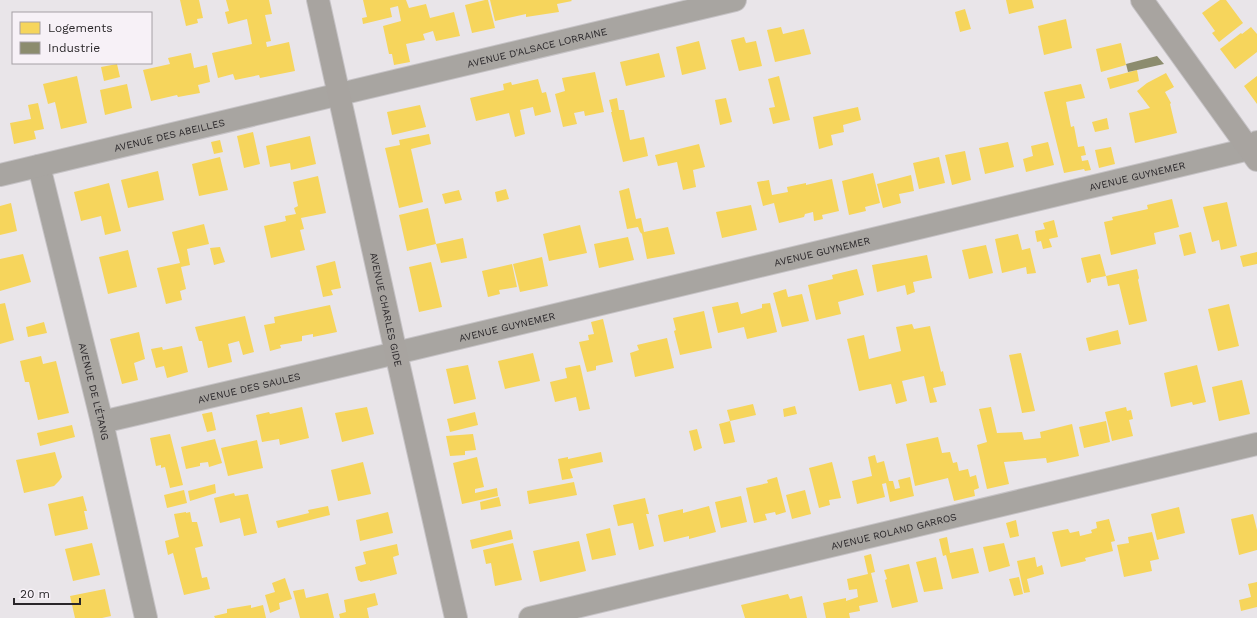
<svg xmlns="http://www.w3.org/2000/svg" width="1257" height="618" font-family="'Work Sans',sans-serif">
<rect width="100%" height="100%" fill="#e9e5e9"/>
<path fill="#f6d55c" d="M180,0H199L203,18L197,19L198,23L186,26Z
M226,0H269L272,14L265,15L271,41L266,42L267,47L289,42L295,71L260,78L259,75L235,80L233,74L218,78L212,53L252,44L247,19L228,24L225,12L229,11Z
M363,0H406L409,8L426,4L430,18L454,12L460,36L436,41L433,31L423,34L425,40L406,44L410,62L394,65L392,54H389L383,26L401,21L398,6L390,8L392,17L363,24L362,18L367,17Z
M485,0H488L495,28L472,33L465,5Z
M490,0H571L572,1L557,4L559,12L526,17V14L495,21Z
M1006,0H1032L1034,8L1009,14Z
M1220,0H1226L1243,23L1219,42L1212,33L1215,31L1202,13Z
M965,9L971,29L960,32L955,12Z
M1066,19L1072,48L1044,55L1038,26Z
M781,27L783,34L804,29L811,54L775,62L767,30Z
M1251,27L1257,34V52L1235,69L1220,49L1241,33L1242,34Z
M744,37L746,43L756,41L762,66L739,71L731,40Z
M699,41L706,69L682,75L676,47Z
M1121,43L1126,65L1101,72L1096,49Z
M191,53L194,68L207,65L210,82L198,85L200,93L178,97L177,95L151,101L143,70L170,64L168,58Z
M659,53L665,77L626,86L620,62Z
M117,64L120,77L104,81L101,67Z
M1137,70L1139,81L1110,89L1107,78Z
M595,72L604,112L585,116L584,111L574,113L577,124L563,127L555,94L565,91L562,78Z
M1166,73L1174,87L1165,92L1171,103L1170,104L1177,133L1135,143L1129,113L1150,108L1137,91L1147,83Z
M77,76L87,123L61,129L55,102L48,104L43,84Z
M779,76L790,120L773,124L769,108L775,107L768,79Z
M1257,76V104L1244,86Z
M538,79L542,93L546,92L551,112L535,116L533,107L520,110L525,134L515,137L509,113L476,121L470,98L504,90L503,84L511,82L512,85Z
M127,84L132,108L105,115L100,90Z
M1081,84L1085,98L1066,102L1071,127L1074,126L1078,147L1084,146L1086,155L1081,156L1082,161L1088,160L1091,170L1085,171L1084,169L1064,173L1044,92Z
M617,98L619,110H624L630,140L644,137L648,156L623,162L611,112H612L609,100Z
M726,98L732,122L720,125L715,100Z
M38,103L44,129L34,131L36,139L14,144L10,123L31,119L28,105Z
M420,105L426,127L392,135L387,112Z
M858,107L861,120L843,125L844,132L831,135L833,145L819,149L813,117Z
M1107,118L1109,129L1095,132L1092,122Z
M253,132L260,164L244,168L237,136Z
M429,134L431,144L411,149L423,202L399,208L385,148L400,145L399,140Z
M310,136L316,164L291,170L290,163L270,167L266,146Z
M220,140L223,152L214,154L211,142Z
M1008,142L1014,167L985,174L979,148Z
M1048,142L1054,165L1026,172L1023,159L1033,156L1031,146Z
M699,144L705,167L693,170L696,187L683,190L677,162L658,166L655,155Z
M1111,147L1115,164L1099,168L1095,150Z
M965,151L971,180L952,185L945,155Z
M220,157L228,190L199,196L192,164Z
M939,157L945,183L919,189L913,163Z
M158,171L164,200L128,208L121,180Z
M873,173L880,203L865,207L866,211L849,215L842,181Z
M911,175L914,191L899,194L901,203L883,208L877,184Z
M318,176L326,213L301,218L304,229L300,230L305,250L271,258L264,226L286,221L285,216L296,214L294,208L298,206L293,182Z
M832,179L839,211L822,215L823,219L814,221L813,212L805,214L804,217L779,223L774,203L763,206L757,182L769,180L772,195L788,192L787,187L806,183V185Z
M109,183L121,231L105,235L101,216L81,221L74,192Z
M629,188L636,219L641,218L644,232L668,227L675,254L647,259L642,234L640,232L638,227L627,229L619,191Z
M506,189L509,199L497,202L495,192Z
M459,190L462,200L445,204L442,194Z
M1172,199L1179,227L1154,233L1156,244L1111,255L1104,222L1113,220L1112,217L1148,209L1147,205Z
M1227,202L1237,246L1221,250L1219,240L1212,242L1203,207Z
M11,203L17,231L0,235V206Z
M751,205L757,230L722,238L716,212Z
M428,208L436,244L407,251L399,215Z
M1054,220L1058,237L1049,239L1052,247L1043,249L1041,241L1037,242L1035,231L1045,229L1043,223Z
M204,224L209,244L187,249L190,265L181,267L186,289L180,291L182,300L166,304L157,268L180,263L172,232Z
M580,225L587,253L549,261L543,234Z
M1191,232L1196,253L1184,256L1179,235Z
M1018,234L1022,250L1030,248L1036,273L1027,274L1026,267L1002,273L995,239Z
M628,237L634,260L599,268L594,244Z
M463,238L467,258L441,263L436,244Z
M986,245L993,273L969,279L962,250Z
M220,247L225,262L214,265L210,248Z
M128,250L137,287L108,294L99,257Z
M1257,252V264L1243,267L1240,256Z
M23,254L31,282L0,291V259Z
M1100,254L1106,276L1137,269L1139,278L1138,280L1147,321L1129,325L1119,284L1108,286L1106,276L1091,279V282L1087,283L1081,258Z
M927,255L932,278L913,282L915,292L907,295L905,285L877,292L872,265Z
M542,257L548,286L520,292L513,264Z
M335,261L341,288L331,290L333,295L323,297L316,266Z
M431,262L442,307L419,312L409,267Z
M512,264L517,287L499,290L500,294L488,297L482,271Z
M857,269L864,295L838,302L841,314L816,320L808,285L833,279L832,275Z
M786,289L788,297L802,294L809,321L782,327L773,293Z
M738,302L741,314L762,308V304L770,303L777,332L747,339L744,327L718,333L712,307Z
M5,303L14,340L0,344V304Z
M1229,304L1239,346L1218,351L1208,309Z
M330,305L337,332L313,337V334L302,336V341L280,345L281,348L270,351L264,325L275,323L274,317Z
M704,311L712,348L680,355L674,331L676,330L673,318Z
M245,316L254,352L243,355L239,341L228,344L232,362L208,368L202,341H199L195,327Z
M603,319L613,362L596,366V370L587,372L579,342L589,340L588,335L594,334L591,322Z
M44,322L47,333L28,337L26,327Z
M912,324L914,329L930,326L941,372L943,371L946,385L933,388L937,402L930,403L924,376L902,381L907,401L896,404L891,384L859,391L847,339L864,335L869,359L901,351L896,327Z
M1118,330L1121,344L1089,351L1086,338Z
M139,332L145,359L134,363L138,380L122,384L110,339Z
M667,338L674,368L635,377L630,353L639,350L637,345Z
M182,346L188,372L167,378L164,366L156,368L151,349L162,347L163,350Z
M533,353L540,381L505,389L498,361Z
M1021,353L1035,411L1022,413L1009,355Z
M41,356L43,364L56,361L69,413L38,420L29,382H25L20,361Z
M468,365L476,399L454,404L446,369Z
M580,365L590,409L579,411L576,397L555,402L550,382L567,378L565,368Z
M1197,365L1206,402L1193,405L1192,402L1171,407L1164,373Z
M1242,380L1250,414L1219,421L1212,387Z
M753,404L756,415L730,421L727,410Z
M795,406L797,414L784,417L783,409Z
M302,407L309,438L280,445L279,439L262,442L256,415L269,412L270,414Z
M367,407L374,434L342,442L335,413Z
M991,407L997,433L1022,432L1024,440L1041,438L1040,432L1072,424L1079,456L1047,463L1046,458L1004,462L1009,484L987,489L977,445L987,442L979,409Z
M1126,407L1127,411L1131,410L1133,419L1129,420L1133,436L1112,441L1105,412Z
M212,412L216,430L207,432L202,414Z
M475,412L478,425L450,432L447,419Z
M730,421L735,442L724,444L719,424Z
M1106,421L1110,442L1084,448L1079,427Z
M72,425L75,437L40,446L37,433Z
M697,429L702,448L694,451L689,431Z
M170,434L183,485L170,488L165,467L161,468V465L156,466L150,438Z
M473,434L476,450L465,451V455L450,456L446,436Z
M938,437L942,453L950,452L953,463L957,462L959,471L968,469L970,477L976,475L979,488L974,490L975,496L954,501L948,478L915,486L906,444Z
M215,439L222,463L209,467L208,462L200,463V466L186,469L181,447Z
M257,440L263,468L228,476L221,448Z
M55,452L62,477L59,481L54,486L24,493L16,460Z
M601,452L603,462L570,469L573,478L562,480L558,459L568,457V459Z
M875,455L877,463L884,461L889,481H893L895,489L900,488L898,480L910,477L914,496L890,502L886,483L882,484L885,497L857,504L852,481L872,476L868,457Z
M477,457L484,487L475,489V493L497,488L498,496L462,504L453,463Z
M363,462L371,494L338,501L331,470Z
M832,462L841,498L829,500L830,505L819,508L809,468Z
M777,477L786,512L776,515L775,512L765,514L767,520L754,523L746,488L768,483L767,480Z
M574,482L577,495L529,504L527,491Z
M215,484L216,493L190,501L188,491Z
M184,490L187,503L167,508L164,495Z
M805,490L811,514L792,519L786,495Z
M234,493L235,496L248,494L257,533L244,536L240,518L220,523L214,498Z
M83,496L87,511H84L88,529L55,536L48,504Z
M741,496L747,522L721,528L715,502Z
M499,497L501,506L481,510L480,502Z
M645,498L649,514H646L654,546L639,550L633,523L618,526L613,505Z
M328,506L330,515L278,528L276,521L309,513L308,510Z
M709,506L716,532L689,539V536L664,542L658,515L683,509V513Z
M1179,507L1185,533L1157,540L1151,514Z
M186,512V513L190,512L192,522H197L203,546L195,548L202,578L207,577L210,589L184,595L173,553L168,555L165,541L179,537L174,514Z
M388,512L393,533L360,541L356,520Z
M1253,514L1257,530V550L1239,555L1231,519Z
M1109,519L1115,541L1111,542L1113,551L1085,558L1086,561L1061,567L1052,532L1068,529L1070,533L1079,531L1080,536L1092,533L1091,530L1097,528L1096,522Z
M1016,520L1019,536L1010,538L1006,523Z
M610,528L616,555L592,560L586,534Z
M511,530L513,539L472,549L470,540Z
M1152,532L1159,559L1150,561L1152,571L1124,577L1117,545L1129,543L1128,537Z
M947,537L950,553L973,548L979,573L952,579L946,555L943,556L939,539Z
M579,541L586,571L540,582L533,551Z
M92,543L100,575L73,581L65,549Z
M513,543L522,580L495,586L491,563L486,564L483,550Z
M1004,543L1010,566L989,572L983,547Z
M397,544L399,555L393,557L397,574L370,581V580L361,582L358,580L355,567L366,564L363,552Z
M871,554L875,572L871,573L878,602L859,606L860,611L849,613L850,618H826L823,603L846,598V601L858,597L857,589L849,590L847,579L868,574L864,556Z
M936,557L943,589L924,592L916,562Z
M1035,557L1037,567L1042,565L1044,574L1027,579L1030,592L1024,593L1017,561Z
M909,564L918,602L892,608L885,580L887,579L884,570Z
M1019,577L1023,594L1014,596L1009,579Z
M285,578L292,599L279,603L280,609L270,613L265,595L275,592L272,583Z
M1257,582V607L1241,611L1239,600L1251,597L1248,584Z
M105,589L111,616L102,618H75L70,596Z
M304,589L306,598L328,593L334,618H300L293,591Z
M375,593L378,605L367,608L369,618H340L339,614L346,612L344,600Z
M788,594L790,599L802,596L807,618H745L741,605Z
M251,605V608L263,605L266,618H215L214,616L227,613V609Z"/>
<path fill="#8c8c6e" d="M1157,56L1164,64L1128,72L1126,64Z"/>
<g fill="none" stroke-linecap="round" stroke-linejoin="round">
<defs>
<g id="street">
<path id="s1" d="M39,166L102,422L146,618"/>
<path id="s2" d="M0,175L735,0"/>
<path id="s3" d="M102,422L396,353L1249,149L1257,142"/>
<path id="s4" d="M530,618L1257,444"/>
</g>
<g id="secondary">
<path id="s5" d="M318,0L396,353L456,618"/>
<path d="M1142,0L1257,160"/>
</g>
</defs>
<use href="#street" stroke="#c6c3c6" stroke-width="24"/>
<use href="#secondary" stroke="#c6c3c6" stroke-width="24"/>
<use href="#street" stroke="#a8a5a1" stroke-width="22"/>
<use href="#secondary" stroke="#a8a4a0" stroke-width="22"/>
</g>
<g text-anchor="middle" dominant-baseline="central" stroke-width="4" stroke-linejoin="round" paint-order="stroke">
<g font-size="10" fill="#292629" stroke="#f7f1f7">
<text stroke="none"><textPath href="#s2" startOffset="552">AVENUE D'ALSACE LORRAINE</textPath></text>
<text stroke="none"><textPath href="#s2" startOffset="174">AVENUE DES ABEILLES</textPath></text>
<text stroke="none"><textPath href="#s3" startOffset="1064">AVENUE GUYNEMER</textPath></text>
<text stroke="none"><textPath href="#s3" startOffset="740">AVENUE GUYNEMER</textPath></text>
<text stroke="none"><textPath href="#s5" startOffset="317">AVENUE CHARLES GIDE</textPath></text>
<text stroke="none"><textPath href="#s3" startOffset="416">AVENUE GUYNEMER</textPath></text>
<text stroke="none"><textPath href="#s3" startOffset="151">AVENUE DES SAULES</textPath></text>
<text stroke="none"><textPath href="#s1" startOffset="232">AVENUE DE L'ÉTANG</textPath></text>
<text stroke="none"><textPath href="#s4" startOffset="374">AVENUE ROLAND GARROS</textPath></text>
</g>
</g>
<rect x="12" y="12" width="140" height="52" fill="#f7f1f7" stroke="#a5a0a5"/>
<rect x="20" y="22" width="20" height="12" fill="#f6d55c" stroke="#a5a0a5"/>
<text x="48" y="32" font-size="12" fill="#292629">Logements</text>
<rect x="20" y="42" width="20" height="12" fill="#8c8c6e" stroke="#a5a0a5"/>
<text x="48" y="52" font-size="12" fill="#292629">Industrie</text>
<path d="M14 598v6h66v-6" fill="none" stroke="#292629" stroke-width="2"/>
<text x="20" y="598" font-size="12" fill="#292629" stroke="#f7f1f7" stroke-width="3" paint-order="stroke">20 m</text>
</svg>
